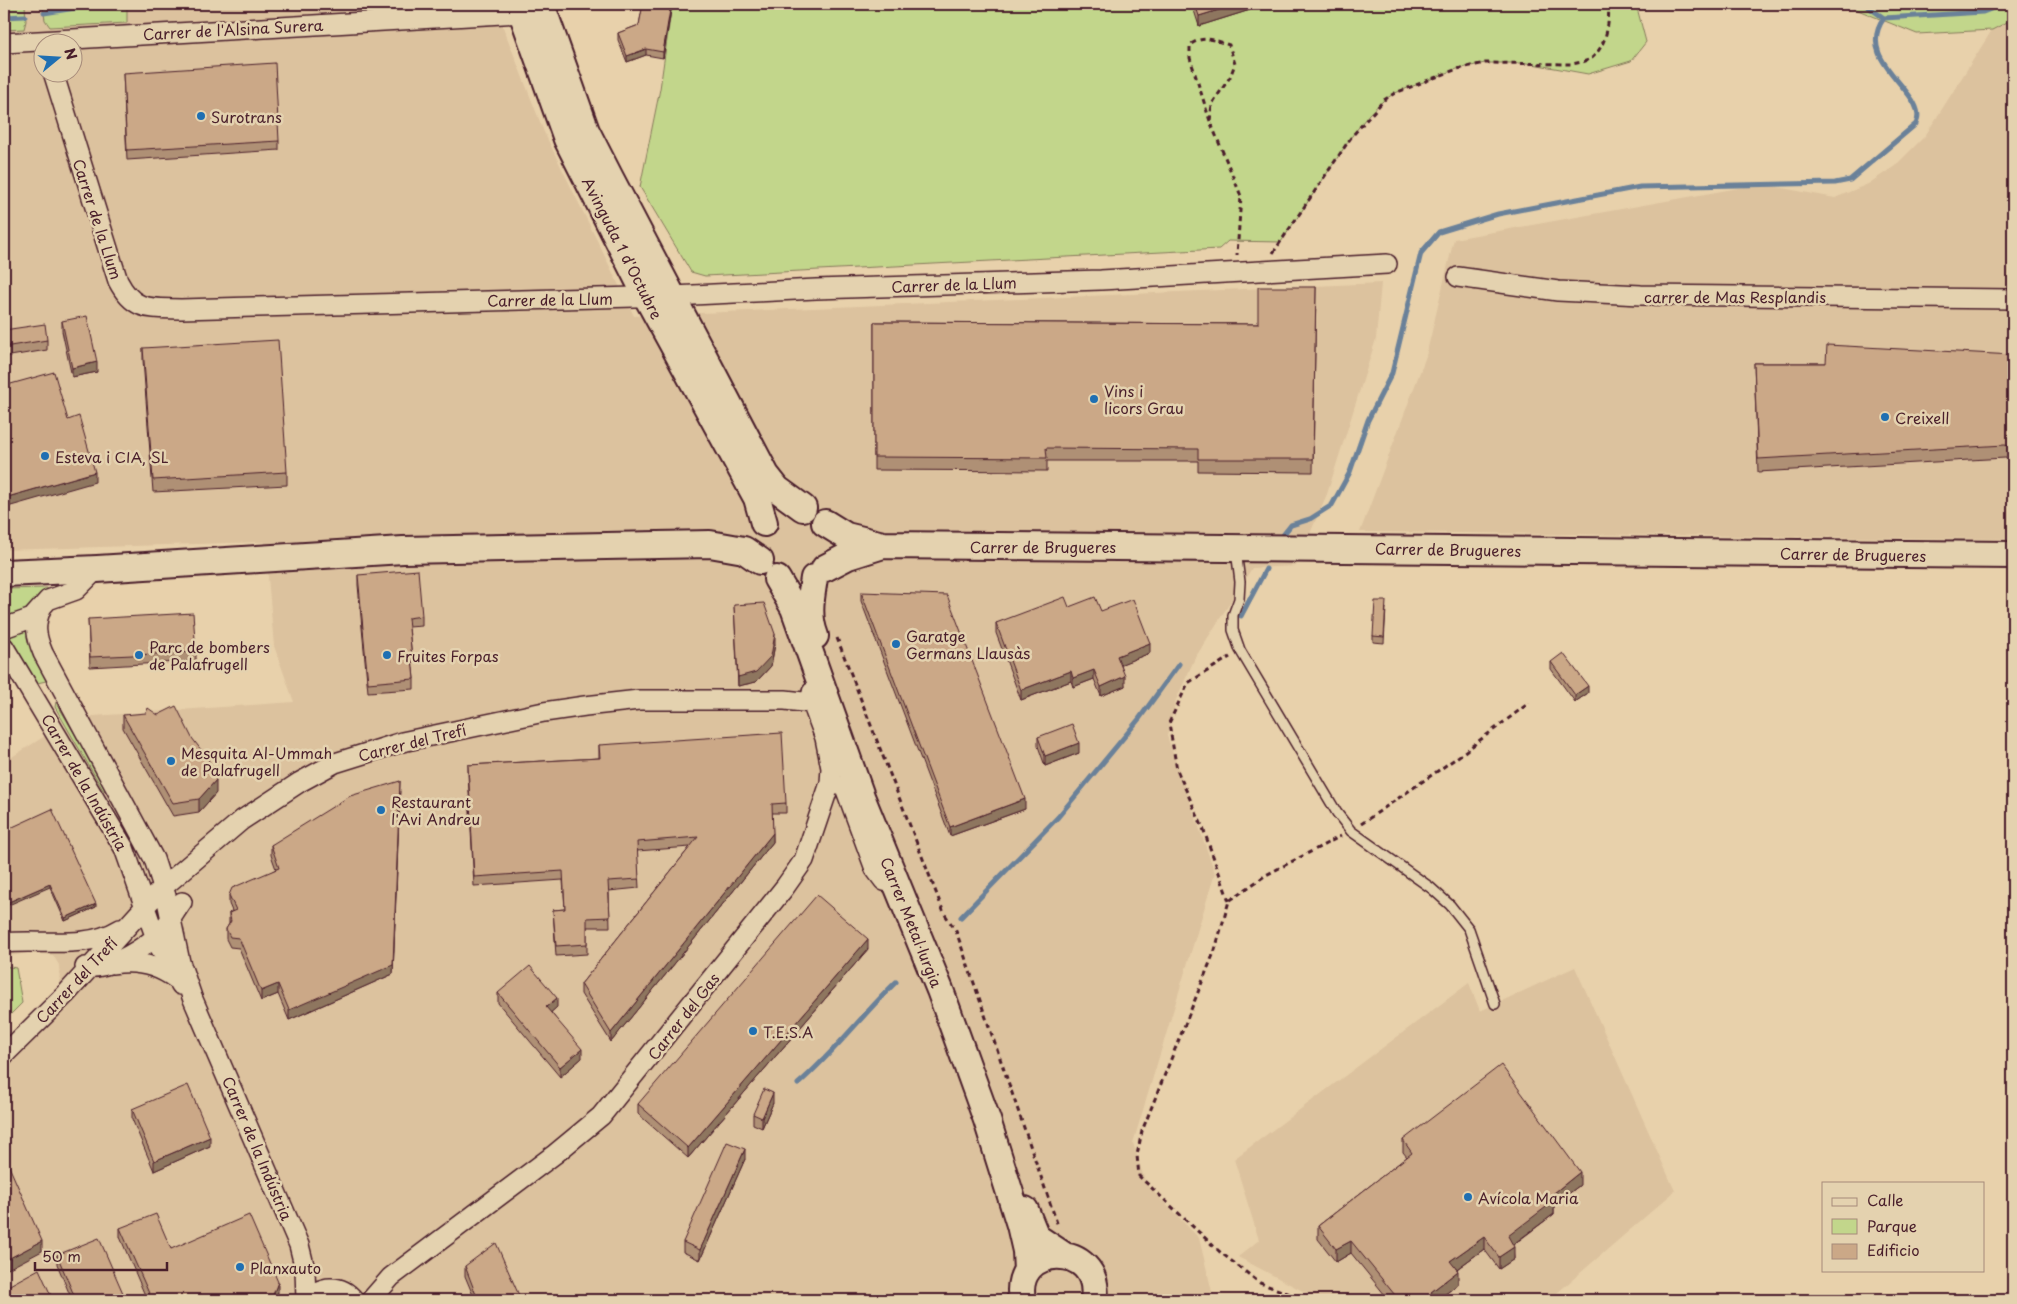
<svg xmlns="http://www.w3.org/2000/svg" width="2017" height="1304" font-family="'Playpen Sans',sans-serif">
<rect width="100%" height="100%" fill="#e8d1ab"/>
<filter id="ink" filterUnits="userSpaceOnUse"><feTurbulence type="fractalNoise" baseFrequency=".02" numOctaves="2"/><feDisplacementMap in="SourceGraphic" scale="10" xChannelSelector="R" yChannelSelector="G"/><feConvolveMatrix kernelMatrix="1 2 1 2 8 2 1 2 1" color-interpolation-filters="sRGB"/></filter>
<g filter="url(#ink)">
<path fill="#dcc29e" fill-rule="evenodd" d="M4,4H494L544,132L634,316L1381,283L1376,339L1327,494L1296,566L1252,568L1195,658L1176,700L1167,736L1215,873L1133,1143L1146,1184L1199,1238L1214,1300H4V1055L61,999L59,965L53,955L28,953L4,957V762L45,736L93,716L294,702L274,646L265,542L4,550ZM42,42H72V72H42Z
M2013,19V539L1360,532L1426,356L1454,239L1761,184L1835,198L1868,184L1895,166L1925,136L1992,30Z
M1575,967L1675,1191L1549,1300H1320L1238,1257L1259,1240L1234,1159L1469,983L1480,1011Z"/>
<path fill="#c2d68b" stroke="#867a5b" d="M47,4H127V23L50,27L45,20L43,8L48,7Z
M672,4H1636L1646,42L1631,61L1588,74L1527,63H1485L1457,69L1395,93L1384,100L1369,114L1352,136L1281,242L1228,241L1219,249L705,276L691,272L640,187L660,89Z
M1843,4H2013V19L1992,30L1917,34Z
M25,5L26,21L24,29L4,30V6Z
M47,588L49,593L35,609L4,621V589Z
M26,625L51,680L32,684L4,636Z
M56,702L108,790L107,791L103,790L55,707Z
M4,966L16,968L22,1003L4,1021Z"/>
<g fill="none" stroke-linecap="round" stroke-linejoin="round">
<path stroke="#6b8199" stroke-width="5" d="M1864,4L1884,18L1983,12L2004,4
M44,13L100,4
M4,17L25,16
M1283,535L1291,525L1310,519L1332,505L1350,472L1368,420L1392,373L1421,253L1439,232L1498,214L1640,187L1835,183L1850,180L1916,124C1931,93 1852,63 1884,18
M1241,616L1266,569
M961,917L1058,817L1139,719L1179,664
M798,1084C834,1053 862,1015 896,982"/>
<defs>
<path id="lane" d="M1236,550L1240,582L1239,599L1233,615V630L1240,650L1337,813L1351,831L1431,888L1450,905L1469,929L1495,1004"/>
<path id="street" d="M4,43L522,13
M53,72L118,281C134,312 150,308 181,309L673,296L816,289L1101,280L1387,264
M1458,277L1558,291L1641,295L2013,299
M41,609C34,626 36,636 43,653L154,859L166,896L180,962L192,997L299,1245L305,1269L306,1300
M4,628L32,618L48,600L76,590L97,569
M4,647L124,848L158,944L181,985
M844,785L875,869L884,881L897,884
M4,943C42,939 86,950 120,929
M113,964C137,960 157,965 176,979
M85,967C109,970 138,951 156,937C166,928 174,913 182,902
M4,1055L65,995L161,889L242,820L300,782L335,763L402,742L544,712L585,706L639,700H785L812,703
M307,1300C320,1285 341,1283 354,1300
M371,1300L391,1277L555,1154L601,1116L785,887L804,860L830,783L831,768L825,738L812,703V692"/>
<path id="secondary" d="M519,4L567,139L647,297L757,498L764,523
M541,4L586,131L609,176L766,475L777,489L803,508
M825,523L846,536L883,545L2013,555
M825,568L848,556L883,545
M4,573L97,569L403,550L710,544L744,550L760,561
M814,578C811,598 807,616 815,636
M777,579L794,608L862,799L940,990L987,1120L1020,1225L1026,1251L1027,1271
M1025,1210L1036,1237L1063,1255
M1022,1300C1011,1242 1103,1240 1094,1300"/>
</defs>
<use href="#lane" stroke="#4a1f2b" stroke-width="12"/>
<use href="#street" stroke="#4a1f2b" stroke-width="22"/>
<use href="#secondary" stroke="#4a1f2b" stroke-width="30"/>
<path stroke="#4a1f2b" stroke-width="3" stroke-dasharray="5 4" stroke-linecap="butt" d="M1210,121L1190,58V45C1202,35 1216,40 1229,45L1235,64L1230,77L1212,104L1210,121L1241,196L1237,255
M1273,253L1352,136L1384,100L1395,93L1457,69L1485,63L1572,64C1580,62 1589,62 1594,56C1607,43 1610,21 1608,4
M837,638L944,913L956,931L1058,1226
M1361,824L1455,759L1529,703
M1229,901L1203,828L1177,770L1169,723L1188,683L1230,657
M1306,1300L1260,1283L1220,1252L1139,1176L1137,1155L1142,1131L1215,950L1229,901L1266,875L1341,836"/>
<use href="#lane" stroke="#e4d2af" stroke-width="9"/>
<use href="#street" stroke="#e4d2af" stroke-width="19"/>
<use href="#secondary" stroke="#e4d2af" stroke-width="26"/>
</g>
<path fill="#af9074" stroke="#4a1f2b" d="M643,4H672L663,58L646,55L627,62L618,40V33L639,25Z
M1192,4H1250V10L1199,26Z
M123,73L279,141V150L127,160Z
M1316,287L1313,472L1198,471V461H1047V471L874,470V322L1258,324Z
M62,321L97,372L72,377L62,331Z
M4,330L47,340V350L4,357Z
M143,348L287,472V485L153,492L143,360Z
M2013,355V460L2005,458L1758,472L1754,363H1826Z
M358,575L422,616V626L409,627L414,679V689L368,692L358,585Z
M861,592L1025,809L950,836L861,601Z
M734,605L775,644L771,666L756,682L738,686Z
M1069,607L1101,611L1150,653L1121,664L1125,686L1101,696L1094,679L1073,687L1071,681L1021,700L996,633V623Z
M1386,608L1384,643L1373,642V636Z
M88,619L196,652V661L90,667Z
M1551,662L1588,693L1575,702L1551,669Z
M123,715L216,793L199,812L173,816L123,728Z
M1038,737L1079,753L1045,766L1038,746Z
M599,745L786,803V813H772L773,842L611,1042L581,994V984L690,847L637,851L639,888L609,891L610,927H587V954L556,956L553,910L565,909L563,880L474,886L468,774V765L599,758Z
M400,791L393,974L289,1020L278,994L261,1001L239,948L230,947L226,939V929L229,924V913L232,911L229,904V895L276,869L271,855V845Z
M4,831L96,907L65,921L50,887Z
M868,949L688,1158L638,1114V1104Z
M498,993L557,1007L551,1012L582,1058L560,1077L498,1003Z
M773,1103L762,1128L753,1124V1114Z
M132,1109L210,1146L154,1171L132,1119Z
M1403,1140L1580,1185L1554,1205V1214L1513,1245L1514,1259L1499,1269L1484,1249L1457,1269L1458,1284L1438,1300H1389L1351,1253L1336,1262L1318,1239V1226L1407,1157L1403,1152Z
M745,1159L700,1260L683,1252V1242Z
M120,1228L278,1292L275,1300H147L120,1237Z
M57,1255L126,1300H72L57,1264Z
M465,1266L521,1300H475L465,1276Z
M6,1287L53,1300H7L6,1297Z"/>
<path fill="#8e765e" stroke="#4a1f2b" d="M671,4H672L663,58V52Z
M1238,4H1250V10L1199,26V16Z
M646,49V55L627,62V56Z
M97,362V372L72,377V368Z
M95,472V482L4,508V498Z
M775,634V644L771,666L756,682L738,686V677Z
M1150,643V653L1117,666V656Z
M1094,670V679L1073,687V678Z
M1071,671V681L1021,700V690Z
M1125,676V686L1101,696V687Z
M1588,686V693L1575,702V695Z
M1079,743V753L1045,766V756Z
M216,780V793L199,812V799Z
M400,781L393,974L289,1020V1010Z
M1025,799V809L950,836V827Z
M773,833V842L611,1042V1033Z
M50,884V887L4,907V904Z
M96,904V907L65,921V918Z
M868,939V949L688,1158V1148Z
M278,984V994L261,1001V991Z
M557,998V1007L546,1017V1007Z
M582,1049V1058L560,1077V1067Z
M773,1093V1103L762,1128V1118Z
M210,1137V1146L154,1171V1161Z
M745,1149V1159L700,1260V1250Z
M1580,1172V1185L1554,1205V1214L1508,1248V1236L1549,1197Z
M1484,1237V1249L1450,1274V1261Z
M42,1241V1251L4,1271V1261Z
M1351,1241V1253L1336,1262V1249Z
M1514,1247V1259L1499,1269V1257Z
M1458,1271V1284L1438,1300H1431V1292Z
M278,1282V1292L275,1300H271Z"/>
<path fill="#cba887" stroke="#4a1f2b" d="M643,4H671L663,52L646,49L627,56L618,33L639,25Z
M1195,4H1238L1199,16Z
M275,63L279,141L127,150L123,73Z
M1258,287H1316L1313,459H1198V449L1046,448L1047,458L874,457V322L1258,324Z
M87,316L97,362L72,368L62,321Z
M45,324L47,340L4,347V330Z
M278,340L287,472L153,480L143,348Z
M1827,345L2013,355V447L2005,445L1758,459L1754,363H1826Z
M4,370L7,385L54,372L68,420L79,416L95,472L4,498Z
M418,570L422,616L408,618L414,679L368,683L358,575Z
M861,592L947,595L1025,799L950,827Z
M1065,597L1069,607L1095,597L1101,611L1133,599L1150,643L1117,656L1125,676L1101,687L1094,670L1073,678L1071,671L1021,690L996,623Z
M1375,601H1386L1384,637L1373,636Z
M764,603L775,634L771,656L756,672L738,677L734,605Z
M193,613L196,652L90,657L88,619Z
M1563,653L1588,686L1575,695L1551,662Z
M176,706L192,738L208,759L216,780L199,799L173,803L123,715L146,713L148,708L158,715Z
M1072,724L1079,743L1045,756L1038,737Z
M782,733L786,803L772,804L773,833L611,1033L581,984L698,837L637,842L639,879L608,881L610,917L587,918V944L556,946L553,910L565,909L563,871L474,877L468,765L600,758L599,745Z
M400,781L393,965L289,1010L278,984L261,991L239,938L230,937L226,929L231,921L229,913L236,910L229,895L232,888L279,868L271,845L350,796Z
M52,809L96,904L65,918L50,884L4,904V831Z
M817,895L868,939L688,1148L638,1104Z
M530,966L557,998L546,1007L582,1049L560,1067L498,993Z
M1501,1065L1580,1172L1549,1197L1554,1201L1508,1236L1514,1247L1499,1257L1484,1237L1450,1261L1458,1271L1431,1292L1436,1300H1399L1351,1241L1336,1249L1318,1226L1412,1153L1403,1140Z
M188,1085L210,1137L154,1161L132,1109Z
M764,1089L773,1093L762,1118L753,1114Z
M727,1142L745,1149L700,1250L683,1242Z
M4,1155L42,1241L4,1261Z
M156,1214L171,1249L249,1215L278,1282L271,1300H152L120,1228Z
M99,1238L126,1300H76L57,1255Z
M496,1243L521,1300H478L465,1266Z
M39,1269L53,1300H11L6,1287Z"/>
</g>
<g fill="#1f6fb2" stroke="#e4d2af" stroke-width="2">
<circle cx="201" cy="116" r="5"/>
<circle cx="1094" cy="399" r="5"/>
<circle cx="1885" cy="417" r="5"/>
<circle cx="45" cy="456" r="5"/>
<circle cx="896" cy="644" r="5"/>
<circle cx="139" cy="655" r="5"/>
<circle cx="387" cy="655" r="5"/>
<circle cx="171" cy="761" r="5"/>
<circle cx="381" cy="810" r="5"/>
<circle cx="753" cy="1031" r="5"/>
<circle cx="1468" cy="1197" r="5"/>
<circle cx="240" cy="1267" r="5"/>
</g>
<g text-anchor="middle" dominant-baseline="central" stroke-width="5" stroke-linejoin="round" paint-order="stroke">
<g font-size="15" fill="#4a1f2b" stroke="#e4d2af">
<text transform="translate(233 29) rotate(-3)">Carrer de l'Alsina Surera</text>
<text transform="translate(98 219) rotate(72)">Carrer de la Llum</text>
<text transform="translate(623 248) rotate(63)">Avinguda 1 d'Octubre</text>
<text transform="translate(954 284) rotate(-2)">Carrer de la Llum</text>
<text x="1735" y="296">carrer de Mas Resplandis</text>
<text transform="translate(550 299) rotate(-1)">Carrer de la Llum</text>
<text x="1043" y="546">Carrer de Brugueres</text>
<text transform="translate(1448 549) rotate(1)">Carrer de Brugueres</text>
<text transform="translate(1853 554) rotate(1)">Carrer de Brugueres</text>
<text transform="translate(412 742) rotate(-14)">Carrer del Trefí</text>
<text transform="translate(85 782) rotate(60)">Carrer de la Indústria</text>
<text transform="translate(912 922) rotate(68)">Carrer Metal·lurgia</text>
<text transform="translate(76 980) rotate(-47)">Carrer del Trefí</text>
<text transform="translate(683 1016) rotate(-52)">Carrer del Gas</text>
<text transform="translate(258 1148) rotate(67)">Carrer de la Indústria</text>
</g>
<g font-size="15" fill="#4a1f2b" stroke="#e4d2af" text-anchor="start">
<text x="211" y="116">Surotrans</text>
<text x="1104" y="390">Vins i<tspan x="1104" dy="17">licors Grau</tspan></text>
<text x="1895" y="417">Creixell</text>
<text x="55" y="456">Esteva i CIA, SL</text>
<text x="906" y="635">Garatge<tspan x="906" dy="17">Germans Llausàs</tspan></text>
<text x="149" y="646">Parc de bombers<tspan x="149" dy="17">de Palafrugell</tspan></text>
<text x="397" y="655">Fruites Forpas</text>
<text x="181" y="752">Mesquita Al-Ummah<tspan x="181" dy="17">de Palafrugell</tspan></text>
<text x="391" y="801">Restaurant<tspan x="391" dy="17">l'Avi Andreu</tspan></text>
<text x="763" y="1031">T.E.S.A</text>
<text x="1478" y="1197">Avícola Maria</text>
<text x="250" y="1267">Planxauto</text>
</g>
</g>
<rect width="2017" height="1304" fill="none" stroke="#e4d2af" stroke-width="20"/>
<rect x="10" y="10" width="1997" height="1284" fill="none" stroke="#4a1f2b" stroke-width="2" filter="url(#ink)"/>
<rect x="1822" y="1182" width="162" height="90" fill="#e4d2af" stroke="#a68a7a"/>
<rect x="1832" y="1198" width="25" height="8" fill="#e4d2af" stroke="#a68a7a"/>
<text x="1867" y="1206" font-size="15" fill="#4a1f2b">Calle</text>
<rect x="1832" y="1219" width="25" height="15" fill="#c2d68b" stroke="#a68a7a"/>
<text x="1867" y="1232" font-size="15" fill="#4a1f2b">Parque</text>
<rect x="1832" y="1244" width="25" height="15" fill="#cba887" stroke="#a68a7a"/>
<text x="1867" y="1256" font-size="15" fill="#4a1f2b">Edificio</text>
<g transform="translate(58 58) rotate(72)"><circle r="24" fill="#e4d2af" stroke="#a68a7a"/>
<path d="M0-4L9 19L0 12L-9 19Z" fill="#1f6fb2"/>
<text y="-8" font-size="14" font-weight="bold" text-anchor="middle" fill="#4a1f2b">N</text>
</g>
<path d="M35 1262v8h132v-8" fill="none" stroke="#4a1f2b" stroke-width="2.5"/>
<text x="42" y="1262" font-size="15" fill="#4a1f2b" stroke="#e4d2af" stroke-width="4" paint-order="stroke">50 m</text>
</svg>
